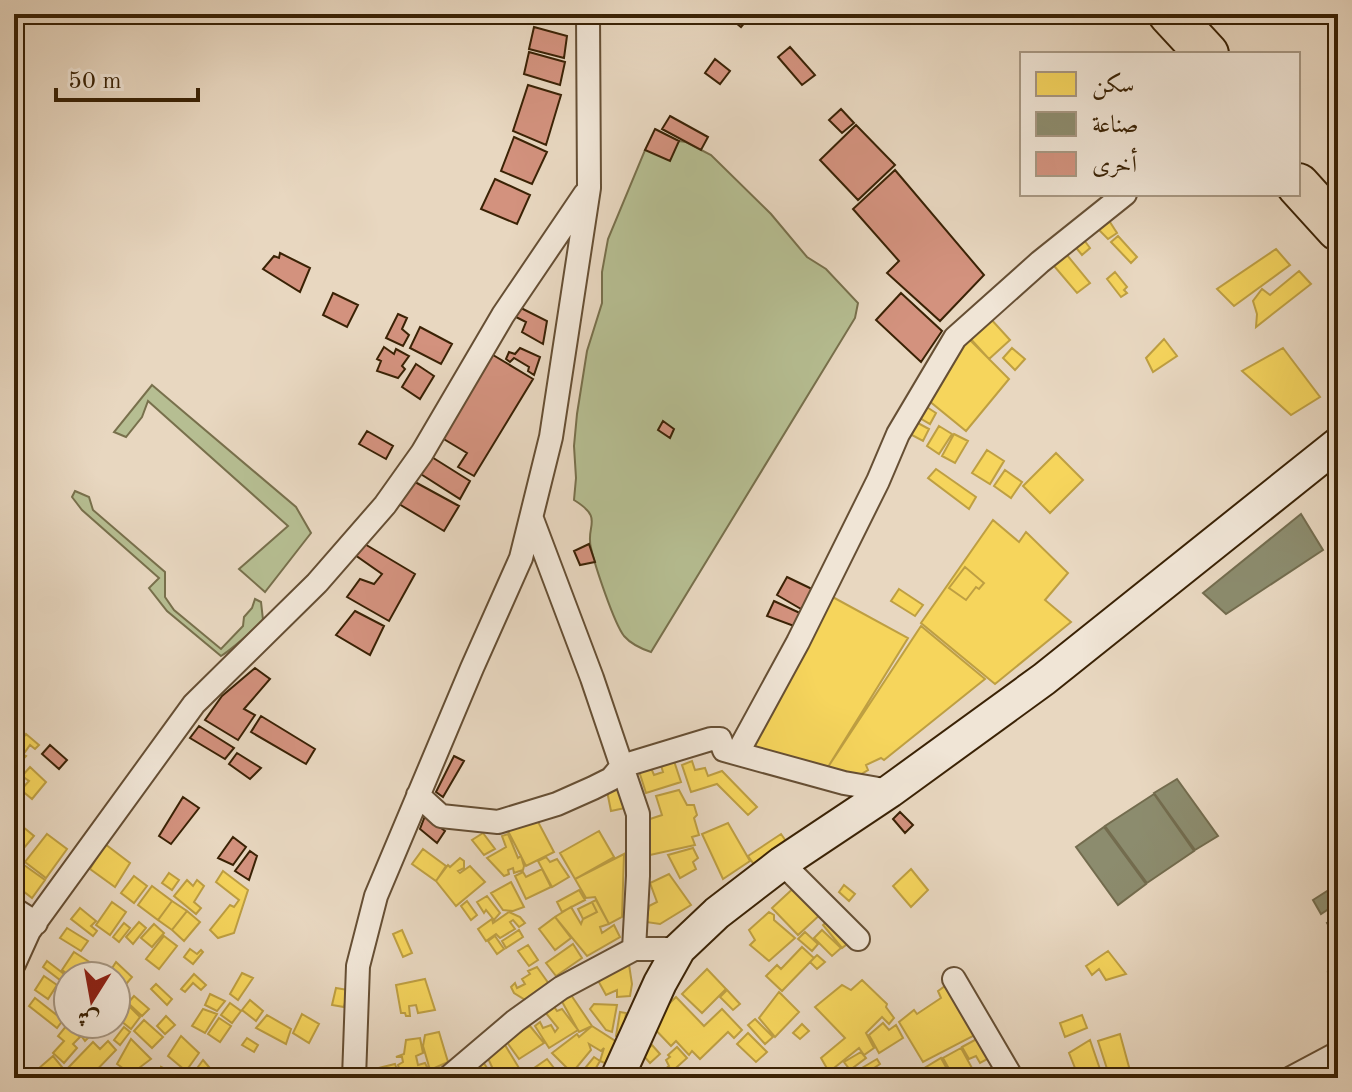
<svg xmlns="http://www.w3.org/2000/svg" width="1352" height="1092" font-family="'Old Standard TT',Amiri,serif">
<rect width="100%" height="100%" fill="#e8d7c0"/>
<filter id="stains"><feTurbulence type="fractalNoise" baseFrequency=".0025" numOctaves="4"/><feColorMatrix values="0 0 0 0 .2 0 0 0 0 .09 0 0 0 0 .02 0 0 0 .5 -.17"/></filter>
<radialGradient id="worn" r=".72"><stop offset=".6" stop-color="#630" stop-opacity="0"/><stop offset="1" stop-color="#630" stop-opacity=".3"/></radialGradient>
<path fill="#b6be92" stroke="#78704c" stroke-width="2" d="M679,141L686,142L711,155L771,214L807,257L826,269L858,303L855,318L651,652C642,649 631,644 624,636C614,623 595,566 591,548C585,525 605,519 574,500L576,478L574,446L577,414L587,351L602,303V272L608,239L645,150Z
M152,385L296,507L311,533L265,592L239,569L288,526L148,401L142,417L126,437L114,432Z
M75,491L89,497L93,510L165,572V597L174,610L221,649L243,626L244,617L252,608L255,599L261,602L263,620C255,629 231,650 221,656L167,611L149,588L159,578L82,510L72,497Z"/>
<path fill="#f6d55c" stroke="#be9f42" stroke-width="2" d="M1108,219L1117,233L1108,239L1096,227Z
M1081,236L1090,248L1082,255L1073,244Z
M1118,236L1137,257L1131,263L1111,242Z
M1062,249L1090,283L1077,293L1049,260Z
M1276,249L1290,265L1234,306L1217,289Z
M1299,271L1311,284L1256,327L1257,314L1253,301L1262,289L1270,295Z
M1115,272L1127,287L1124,290L1127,293L1121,297L1107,279Z
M989,317L1010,340L989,359L968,336Z
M966,336L1009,379L966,431L928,400Z
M1164,339L1177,356L1153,372L1146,358Z
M1012,348L1025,359L1015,370L1003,358Z
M1283,348L1320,397L1291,415L1242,371Z
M922,404L936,413L930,424L913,414Z
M916,422L929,429L923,441L910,434Z
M939,426L952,434L939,454L927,446Z
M954,434L968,441L955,463L942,456Z
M987,450L1004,461L990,484L972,473Z
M1056,453L1083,480L1050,513L1023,486Z
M936,469L976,497L969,509L928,478Z
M1005,470L1022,482L1011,498L994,486Z
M993,520L1019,542L1026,532L1068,573L1045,600L1071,622L995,684L921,623Z
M965,567L984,583L979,589L976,587L966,600L949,588Z
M899,589L923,605L915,616L891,601Z
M829,595L908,638L828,767L747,746Z
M921,626L985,679L884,760L881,758L866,765L868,770L853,779L828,767Z
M26,734L39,745L35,749L30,745L25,752L17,745Z
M17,751L26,756L18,765L14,762Z
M673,758L681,782L646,793L639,771L648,761L654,775L663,772L660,762Z
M692,761L695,770L705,768L708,776L722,771L757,807L748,815L717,784L691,792L682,765Z
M30,767L46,782L32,799L21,790L29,781L22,776Z
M619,783L625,808L611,811L606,786Z
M679,790L687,805H694L697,815L694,818L699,835L692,837L695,845L650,855V819L662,815L656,796Z
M536,818L554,852L526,866L508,831Z
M17,822L34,836L14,860V825Z
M728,823L750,861L723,879L702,834Z
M599,831L614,857L575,879L560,853Z
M483,833L495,849L484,855L472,840Z
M47,834L67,849L46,878L25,862Z
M508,834L518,858L521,856L524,866L523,870L514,873L513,868L508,870L509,874L504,876L487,858L506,847L502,836Z
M781,834L788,844L755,866L748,856Z
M105,844L130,863L115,887L90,869Z
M693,848L698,858L693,862L696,869L680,878L668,855Z
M423,849L446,866L436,881L412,864Z
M624,854L622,917L609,924L595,897L586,898L575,879Z
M546,857L550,862L557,859L569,877L552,887L538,861Z
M460,858L464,861V868L458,871L460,873L470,866L485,882L456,906L436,881L448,865L450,867Z
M24,865L45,880L32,898L14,884V879Z
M542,869L551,887L526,899L515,876L523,872L526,877Z
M911,869L928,890L911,907L893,886Z
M223,871L248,890L234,933L218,938L210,930L230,905L234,907L239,900L216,882Z
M169,873L179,880L172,890L162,883Z
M669,874L691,905L660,924L646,922L649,906L657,902L650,883Z
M134,876L147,886L134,903L121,893Z
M187,880L193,886L197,880L204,886L194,902L201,908L196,914L174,896Z
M511,882L524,907L513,911L503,910L491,893Z
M798,884L823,912L798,935L772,908Z
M844,885L855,894L849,901L839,892Z
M152,886L172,901L158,920L138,905Z
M579,890L585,900L562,912L557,902Z
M487,896L500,913L494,920L486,910L484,913L477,902Z
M596,900L609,924L600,927L602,933L614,925L620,937L587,956L555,917L571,907L581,924L583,919L597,912L592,902Z
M172,901L187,911L172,930L158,920Z
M467,901L477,915L471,920L461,906Z
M112,902L126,912L110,935L96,925Z
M592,902L597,912L583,919L578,909Z
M80,908L96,921L91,926L97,931L93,936L71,919Z
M187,911L200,922L184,941L172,930Z
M509,912L520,917L525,923L519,927L513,920L510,922L515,929L500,938L496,934L486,941L478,929L492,919L493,923Z
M769,912L774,915V920L795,938L769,961L750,945L755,940L749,930Z
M555,917L571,938L555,950L539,929Z
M831,918L851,941L842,948L823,925Z
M139,922L146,928L133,944L126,937Z
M124,923L130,928L119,942L113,937Z
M154,924L164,933L152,947L141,938Z
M67,928L88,941L81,951L60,938Z
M402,930L412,953L403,957L393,934Z
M519,930L523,937L506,948L502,941Z
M822,930L841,948L832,956L814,938Z
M805,932L818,944L812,951L798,939Z
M164,936L177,946L159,969L146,959Z
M495,936L504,949L497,954L488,941Z
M573,944L582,958L556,976L546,963Z
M528,945L538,960L529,966L518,951Z
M802,947L814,958L782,991L766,976L777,965L781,969Z
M190,949L197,954L201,950L203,952L193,964L184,957Z
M1108,951L1126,974L1106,980L1099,969L1092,975L1086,966Z
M74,952L91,963L82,976H70L62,970Z
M817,955L825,962L817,969L810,962Z
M628,958L632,984L630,996L617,997V990L606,995L595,975Z
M47,961L64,974L60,980L43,967Z
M116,962L132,977L116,996V976H107Z
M537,967L549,984L527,1001L514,993L511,987L515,983L517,988L525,984L522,979L530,974L528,971Z
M707,969L726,989L702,1013L682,994Z
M242,973L253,978L238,1000L230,994Z
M194,974L206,985L201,990L193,983L185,992L181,989Z
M44,976L57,985L48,999L35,990Z
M425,979L435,1010L418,1013L416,1005L409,1006L410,1016H406L405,1013H401L396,985Z
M862,980L887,1004L886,1007L894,1018L889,1024L882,1017L866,1033L874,1048L864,1055L859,1048L829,1072L821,1058L845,1038L815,1007L842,985L851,990Z
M156,984L172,999L167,1005L151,989Z
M945,986L977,1034L923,1062L899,1022L914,1010L917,1014L941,998L938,991Z
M336,988L348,990L344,1007L332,1005Z
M727,990L740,1004L733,1010L720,997Z
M569,992L592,1026L579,1032L560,998Z
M779,992L799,1012L775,1037L759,1018Z
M210,994L225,1001L217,1011L205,1005Z
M134,996L149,1009L142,1016L128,1003Z
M676,997L704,1026L722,1009L742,1030L734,1038L728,1032L700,1059L692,1051L689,1055L676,1041L671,1046L649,1023Z
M35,998L63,1020L57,1028L29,1006Z
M121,998L140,1017L131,1029L116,1017V1005Z
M549,999L557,1011L562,1009L578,1030L549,1048L535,1026L540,1022L543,1028L551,1025L555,1032L558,1028L541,1007Z
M250,1000L263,1011L256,1021L242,1010Z
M230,1003L241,1011L232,1023L221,1015Z
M594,1004L617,1005L612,1032L606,1030L590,1009Z
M203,1009L217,1014L205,1033L192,1026Z
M620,1012L626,1013L623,1037L616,1036Z
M302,1014L319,1024L309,1043L293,1033Z
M267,1015L291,1029L286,1044L256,1028Z
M1082,1015L1087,1028L1065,1037L1060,1023Z
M166,1016L175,1025L165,1034L157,1026Z
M219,1018L231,1026L220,1042L208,1034Z
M755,1019L773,1037L765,1044L748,1025Z
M144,1020L163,1037L152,1048L134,1031Z
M883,1023L889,1030L896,1025L903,1038L879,1053L869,1035Z
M802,1024L809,1031L800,1039L793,1033Z
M67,1025L80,1037L73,1044L77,1048L64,1063L53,1053L64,1041L58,1036Z
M83,1026L91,1035L85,1041L77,1030Z
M530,1026L544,1043L519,1059L501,1034L515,1035Z
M592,1026L620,1044L611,1066L600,1061L604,1048L601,1051L589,1044L591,1050L572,1073L552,1053L577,1034L579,1037Z
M124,1027L130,1032L120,1045L114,1040Z
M439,1032L448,1062L430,1070L423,1046L425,1035Z
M748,1033L767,1052L756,1062L737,1044Z
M1120,1034L1132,1078H1110L1098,1041Z
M181,1036L199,1053L186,1071L168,1056Z
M982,1036L993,1056L980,1063L976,1056L969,1059L962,1047Z
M247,1038L258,1045L254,1052L242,1045Z
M420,1038L423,1053L416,1056L418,1065L425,1063L430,1073L419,1078H402L398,1065L403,1062L402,1057H396L404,1054L406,1040Z
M131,1039L151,1059L131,1074L117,1064Z
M502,1040L522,1073L515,1078H497L486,1054Z
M1090,1040L1103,1078H1079L1069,1053Z
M108,1041L116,1050L89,1078H75L66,1070L93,1042L100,1049Z
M652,1045L660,1054L650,1063L642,1054Z
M677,1047L687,1058L668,1075L664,1070L669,1066L666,1060L670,1057L668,1055Z
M961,1048L972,1068L954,1078L943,1058Z
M861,1052L866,1058L850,1070L844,1062Z
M53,1056L62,1067L46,1078L38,1069Z
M594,1057L600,1061L590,1078H577Z
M941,1058L947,1069L930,1078H919L916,1073Z
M481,1059L494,1078H479L469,1066Z
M547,1059L561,1077L532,1078L527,1073Z
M877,1059L880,1064L874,1068L878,1075L884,1071L888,1078H845Z
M203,1060L214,1073L208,1078H190Z
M395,1064L400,1078H369L370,1070Z
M161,1067L181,1077L158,1078Z
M277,1069L295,1078H270Z"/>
<path fill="#8c8c6e" stroke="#736c4e" stroke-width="2" d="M1301,514L1323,550L1226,614L1203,593Z
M1177,779L1218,836L1195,850L1154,793Z
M1154,794L1194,851L1147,883L1105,826Z
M1104,827L1146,884L1118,905L1076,847Z
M1327,891L1336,904L1321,914L1313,900Z
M1338,917V942L1327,923Z
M1338,966V989L1328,972Z"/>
<path fill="#d3927e" stroke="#3a2205" stroke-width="2" d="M725,14H752L741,27Z
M534,27L567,36L564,58L529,49Z
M790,47L815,75L802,85L778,57Z
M529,52L565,62L560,85L524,74Z
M715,59L730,71L720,84L705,73Z
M528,85L561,95L546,145L513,131Z
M841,109L854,123L842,133L829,120Z
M670,116L708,137L701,150L662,129Z
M856,125L895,165L858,200L820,160Z
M655,129L679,141L670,161L645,150Z
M514,137L547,152L532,184L501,171Z
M895,170L984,275L940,321L887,273L899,261L853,209Z
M495,179L530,195L517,224L481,209Z
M280,253L310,268L300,292L263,269L274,256L279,258Z
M333,293L358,305L347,327L323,315Z
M901,293L942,331L921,362L876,320Z
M515,305L547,321L543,344L522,332L526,322L510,314Z
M398,314L407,318L402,329L409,335L403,346L386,338Z
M420,327L452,344L441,364L410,348Z
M384,347L394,354L396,349L409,356L402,366L405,369L398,378L377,371L381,361L377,359Z
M520,348L540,357L534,375L528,371L529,367L514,358L510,362L506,359L509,352L515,354Z
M488,352L533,379L474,476L458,467L467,453L437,435Z
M416,364L434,376L420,399L402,387Z
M663,421L674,429L670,438L658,430Z
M367,431L393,446L386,459L359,444Z
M427,454L470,481L460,499L416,471Z
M415,482L459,506L444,531L399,504Z
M363,543L415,574L389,621L347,597L360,579L374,584L382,574L355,555Z
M589,544L595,562L580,565L574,551Z
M787,577L814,590L801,609L777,595Z
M774,601L802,614L794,626L767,616Z
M355,611L384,626L370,655L336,635Z
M255,668L270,679L244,709L255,715L238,740L205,720L222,696Z
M261,716L315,749L306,764L251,732Z
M199,726L234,748L225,759L190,738Z
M50,745L67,760L59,769L42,754Z
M237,753L261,768L250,779L229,764Z
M454,756L464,761L443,797L436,792Z
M183,797L199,808L171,844L159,836Z
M900,812L913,825L905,833L893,819Z
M425,816L445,831L437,843L420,829Z
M233,837L246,847L233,865L218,858Z
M250,851L257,856L249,880L235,871Z"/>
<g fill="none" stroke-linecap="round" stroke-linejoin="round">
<defs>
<path id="street" d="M532,519L592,678L638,814V876L634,949
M738,752L798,642L878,481L898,434L955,338L1040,262L1125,194
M418,795L441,816L498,822L557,804L593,788L611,779L622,766L711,739H720L724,750L844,783L890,791
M782,863L858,939
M14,909L36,923
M14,964L29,931L194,704L317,583L385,505L422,453L503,315L585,194
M954,979L1012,1078
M354,1078L358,966L376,896L472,668L521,558L551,437L589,188L588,14
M448,1078L515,1021L561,988L634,949H679
M1291,1078L1338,1053"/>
<path id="secondary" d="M617,1078L660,983L679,949L717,913L782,863L890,791L1044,679L1338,444"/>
<path id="highway" d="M1170,14L1207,54
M1298,185L1338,229"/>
</defs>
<use href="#street" stroke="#664f34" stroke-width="26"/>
<use href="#secondary" stroke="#3a2205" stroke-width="36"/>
<use href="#highway" stroke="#3a2205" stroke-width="46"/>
<use href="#street" stroke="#f0e5d6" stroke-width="22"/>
<use href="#secondary" stroke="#f0e5d6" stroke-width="32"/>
<use href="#highway" stroke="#e8d7c0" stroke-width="42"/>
</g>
<rect width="1352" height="1092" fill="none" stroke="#e8d7c0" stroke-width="48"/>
<rect x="16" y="16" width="1320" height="1060" fill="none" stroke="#3a2205" stroke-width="4"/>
<rect x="24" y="24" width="1304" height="1044" fill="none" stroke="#3a2205" stroke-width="2"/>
<rect x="1020" y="52" width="280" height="144" fill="#f0e5d6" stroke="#a79782" stroke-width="2"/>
<rect x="1036" y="72" width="40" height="24" fill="#f6d55c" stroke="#a79782" stroke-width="2"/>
<text x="1092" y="92" font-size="24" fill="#3a2205">سكن</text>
<rect x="1036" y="112" width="40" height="24" fill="#8c8c6e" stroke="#a79782" stroke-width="2"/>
<text x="1092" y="132" font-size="24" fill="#3a2205">صناعة</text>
<rect x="1036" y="152" width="40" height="24" fill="#d3927e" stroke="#a79782" stroke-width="2"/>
<text x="1092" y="172" font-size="24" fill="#3a2205">أخرى</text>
<g transform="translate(92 1000) rotate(191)"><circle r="38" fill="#f0e5d6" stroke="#a79782" stroke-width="2"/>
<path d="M0-6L14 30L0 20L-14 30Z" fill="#8f2418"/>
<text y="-12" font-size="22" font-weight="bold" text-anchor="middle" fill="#3a2205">ش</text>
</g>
<path d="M56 88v12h142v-12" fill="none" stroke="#3a2205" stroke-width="4"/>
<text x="68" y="88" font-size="24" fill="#3a2205" stroke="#f0e5d6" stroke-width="6" paint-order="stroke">50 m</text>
<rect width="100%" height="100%" filter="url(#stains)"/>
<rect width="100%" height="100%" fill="url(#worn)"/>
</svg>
